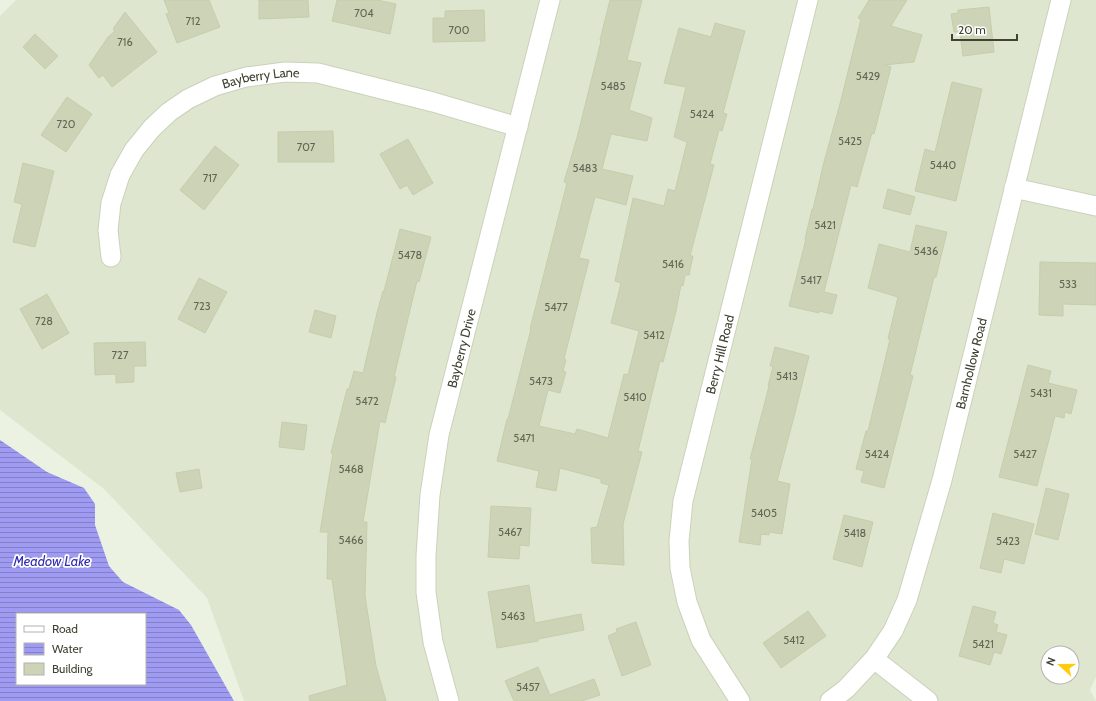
<svg xmlns="http://www.w3.org/2000/svg" width="1096" height="701" font-family="Cabin,sans-serif">
<defs>
<pattern id="water-rules" width="6" height="5" patternUnits="userSpaceOnUse"><rect width="6" height="5" fill="#9f9bf2"/><path d="M0 2.5h6" fill="none" stroke="#8380c5"/></pattern>
</defs>
<rect width="100%" height="100%" fill="#ecf2e2"/>
<path fill="#dfe6d0" fill-rule="evenodd" d="M16,0H1096V677L1090,690L1096,701H244L207,598L104,489L0,410V16ZM1048,653H1072V677H1048Z"/>
<path fill="url(#water-rules)" fill-rule="evenodd" d="M0,440L47,472L84,488L95,504V525L109,566L123,582L179,610L191,625L234,701H0ZM17,614H145V684H17Z"/>
<path fill="#cdd3b7" stroke="#c5ceaa" d="M164,0H209L220,27L177,43L166,14L169,13Z
M259,0H308L309,17L259,19Z
M337,0H377L396,4L390,34L332,21Z
M610,0H642L627,60L641,63L629,110L652,118L647,141L611,134L602,169L633,176L626,205L595,197L579,258L589,260L564,359L566,360L563,371L566,372L560,393L548,390L539,426L575,434L577,429L608,438L624,374L628,375L639,331L611,323L621,283L615,281L633,198L664,206L668,189L675,191L687,142L674,137L686,87L664,83L679,28L711,37L715,23L745,31L723,113L727,114L722,131L719,130L710,164L714,165L690,256H693L689,275H685L683,286L681,285L676,311L663,362L660,361L638,451L642,452L623,524L624,565L592,563L591,528L597,527L609,485L601,483V479L560,468L556,491L536,487L539,471L497,461L507,419H508L531,329H530L567,183L564,182L578,134L601,41L600,40Z
M869,0H907L891,26L922,35L914,62L884,65L891,67L874,134L872,133L857,187L851,185L824,292L837,295L832,314L819,311V313L789,306L806,239H805L812,209H813L824,162L841,100L861,19L858,18Z
M989,7L994,52L963,56L960,32H954L951,14L958,13V10Z
M484,10L485,41L433,42V18H445V11Z
M125,12L157,52L112,87L103,75L99,78L89,65L108,37L115,31L113,29Z
M35,34L58,56L45,69L23,47Z
M952,82L982,89L956,201L915,191L925,149L935,152Z
M67,97L92,114L66,152L41,135Z
M333,131L334,162H278V132Z
M408,139L433,183L413,195L407,185L400,189L380,154Z
M215,146L239,165L204,210L180,190Z
M23,163L54,171L35,247L13,242L22,204L14,202Z
M888,189L915,197L910,215L883,208Z
M916,225L947,232L936,277H934L910,375L913,376L884,488L861,482L864,471L856,469L866,431H868L890,339H888L898,297L868,288L879,244L910,252Z
M400,229L431,237L419,282L417,281L394,377H396L385,423L380,421L363,522H367L365,596L376,666L386,701H310L309,696L347,685L332,579H327L328,532H320L333,453H331L347,389H349L354,371L363,373L377,313L383,291H384Z
M1040,262L1096,263V305L1063,304V316L1039,315Z
M199,278L227,292L205,333L178,319Z
M47,294L69,333L42,349L20,309Z
M315,310L336,316L331,338L309,332Z
M145,342L146,366H134V382L116,383V374L95,375L94,343Z
M775,347L809,356L795,413L777,481L790,484L782,534L769,532V535L761,534L760,545L739,542L752,459H750L769,386H768L773,366H770Z
M1028,365L1051,371L1048,383L1077,390L1071,414L1065,412L1064,418L1055,416L1037,486L999,477Z
M282,422L307,425L304,450L279,447Z
M199,469L202,488L180,492L176,473Z
M1046,488L1069,494L1058,540L1035,534Z
M491,506L531,508L529,546L520,545L519,559L488,557Z
M993,513L1034,524L1024,564L1004,559L1001,573L980,568Z
M844,515L873,522L862,567L833,559Z
M529,585L535,623L581,614L584,630L538,639V641L497,648L488,592Z
M973,606L996,612L993,623L998,625L996,632L1007,635L1001,654L994,652L990,665L959,656Z
M808,611L826,636L781,668L763,643Z
M636,622L651,665L622,676L608,636L617,632L616,629Z
M538,667L550,695L594,679L600,695L582,701H514L505,681Z"/>
<g fill="none" stroke-linecap="round" stroke-linejoin="round">
<defs>
<g id="street">
<path d="M1014,188L1096,206"/>
<path id="s1" d="M111,257L108,230L111,203L120,175L134,150L152,128L169,112L188,99L215,86L246,77L285,72L318,73L433,102L518,127"/>
<path d="M874,659L928,701"/>
<path id="s2" d="M449,701L433,642L426,592V556L430,495L439,435L550,0"/>
<path id="s3" d="M740,701L701,640L687,602L680,568L679,541L683,501L808,0"/>
<path id="s4" d="M830,701L846,689L874,659L893,631L907,600L942,480L1061,0"/>
</g>
</defs>
<use href="#street" stroke="#cad2b9" stroke-width="21"/>
<use href="#street" stroke="#fff" stroke-width="19"/>
</g>
<g text-anchor="middle" dominant-baseline="central" stroke-width="3.5" stroke-linejoin="round" paint-order="stroke">
<g font-size="11" fill="#626753">
<text x="364" y="13">704</text>
<text x="193" y="21">712</text>
<text x="459" y="30">700</text>
<text x="125" y="42">716</text>
<text x="868" y="76">5429</text>
<text x="613" y="86">5485</text>
<text x="702" y="114">5424</text>
<text x="66" y="124">720</text>
<text x="850" y="141">5425</text>
<text x="306" y="147">707</text>
<text x="943" y="165">5440</text>
<text x="585" y="168">5483</text>
<text x="210" y="178">717</text>
<text x="825" y="225">5421</text>
<text x="926" y="251">5436</text>
<text x="410" y="255">5478</text>
<text x="673" y="264">5416</text>
<text x="811" y="280">5417</text>
<text x="1068" y="284">533</text>
<text x="202" y="306">723</text>
<text x="556" y="307">5477</text>
<text x="44" y="321">728</text>
<text x="654" y="335">5412</text>
<text x="120" y="355">727</text>
<text x="787" y="376">5413</text>
<text x="541" y="381">5473</text>
<text x="1041" y="393">5431</text>
<text x="635" y="397">5410</text>
<text x="367" y="401">5472</text>
<text x="524" y="438">5471</text>
<text x="877" y="454">5424</text>
<text x="1025" y="454">5427</text>
<text x="351" y="469">5468</text>
<text x="764" y="513">5405</text>
<text x="510" y="532">5467</text>
<text x="855" y="533">5418</text>
<text x="351" y="540">5466</text>
<text x="1008" y="541">5423</text>
<text x="513" y="616">5463</text>
<text x="794" y="640">5412</text>
<text x="983" y="644">5421</text>
<text x="528" y="687">5457</text>
</g>
<g font-size="13" fill="#3f4332" stroke="#fff">
<text stroke="none"><textPath href="#s1" startOffset="264">Bayberry Lane</textPath></text>
<text stroke="none"><textPath href="#s2" startOffset="359">Bayberry Drive</textPath></text>
<text stroke="none"><textPath href="#s3" startOffset="366">Berry Hill Road</textPath></text>
<text stroke="none"><textPath href="#s4" startOffset="374">Barnhollow Road</textPath></text>
</g>
<g font-size="14" font-style="italic" fill="#322ab1" stroke="#fff">
<text x="52" y="561">Meadow Lake</text>
</g>
</g>
<rect x="16" y="613" width="130" height="72" fill="#ffffff" stroke="#b2b4ad"/>
<rect x="24" y="626" width="20" height="6" fill="#ffffff" stroke="#b2b4ad"/>
<text x="52" y="633" font-size="12" fill="#3f4332">Road</text>
<rect x="24" y="643" width="20" height="12" fill="url(#water-rules)" stroke="#b2b4ad"/>
<text x="52" y="653" font-size="12" fill="#3f4332">Water</text>
<rect x="24" y="663" width="20" height="12" fill="#cdd3b7" stroke="#b2b4ad"/>
<text x="52" y="673" font-size="12" fill="#3f4332">Building</text>
<g transform="translate(1060 665) rotate(291)"><circle r="19" fill="#ffffff" stroke="#b2b4ad"/>
<path d="M0-3L7 15L0 10L-7 15Z" fill="#ffcc0c"/>
<text y="-6" font-size="11" font-weight="bold" text-anchor="middle" fill="#3f4332">N</text>
</g>
<path d="M952 34v6h65v-6" fill="none" stroke="#3f4332" stroke-width="2"/>
<text x="958" y="34" font-size="12" fill="#3f4332" stroke="#ffffff" stroke-width="3" paint-order="stroke">20 m</text>
</svg>
